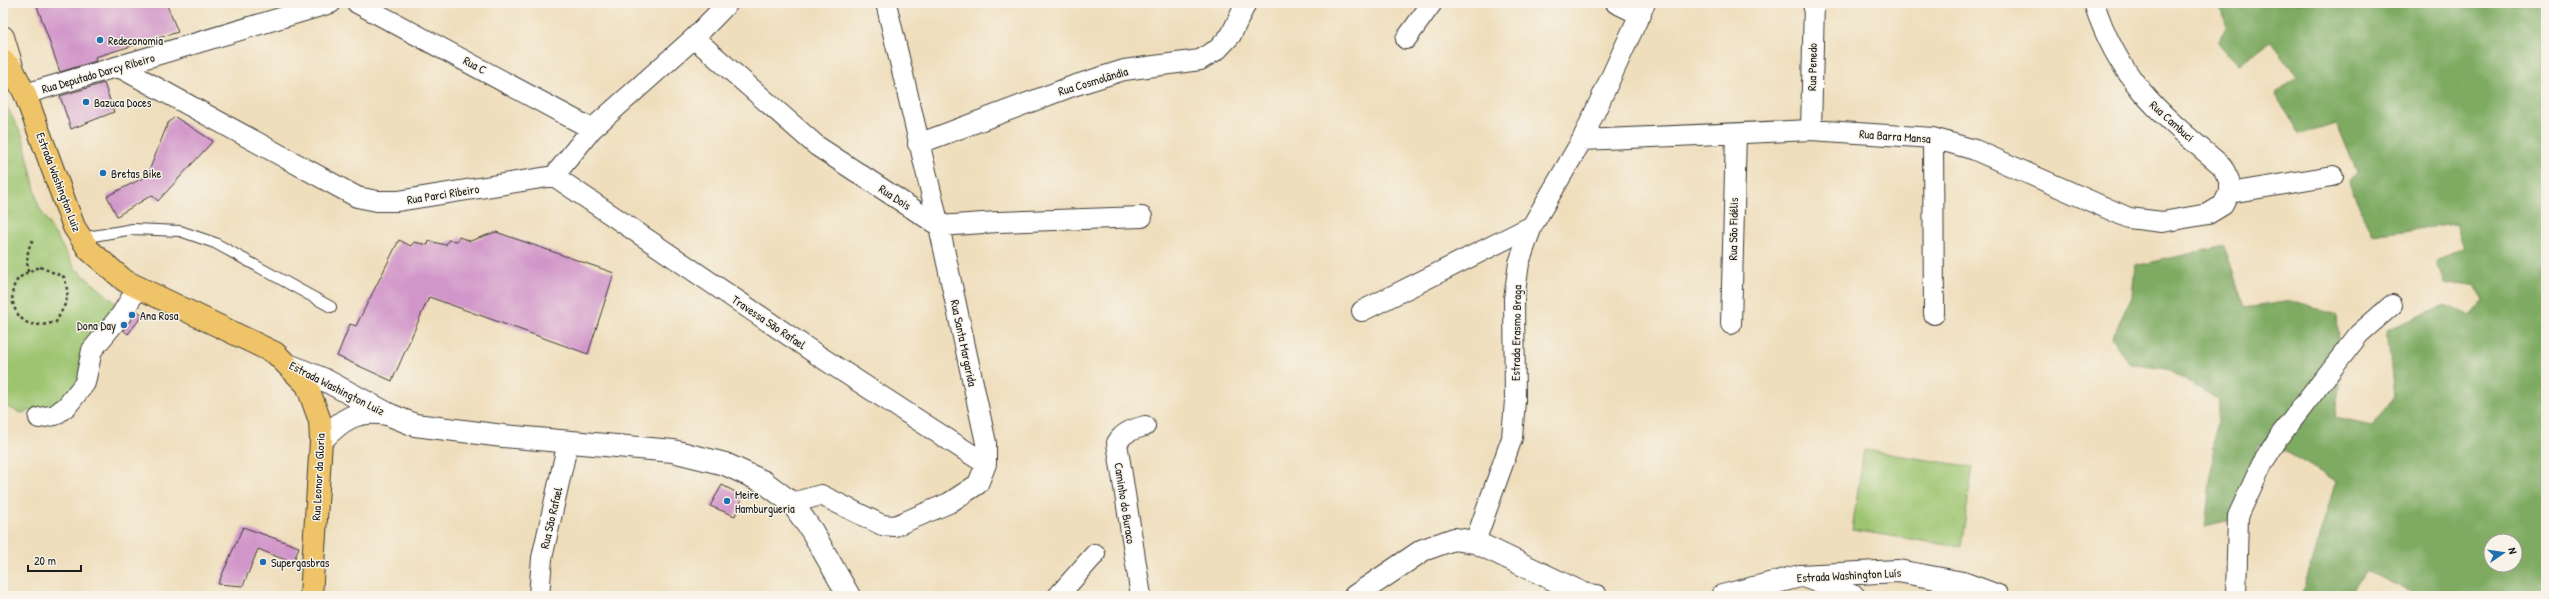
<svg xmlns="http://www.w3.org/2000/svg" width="2549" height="599" font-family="'Patrick Hand',sans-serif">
<rect width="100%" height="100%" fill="#f7f3e8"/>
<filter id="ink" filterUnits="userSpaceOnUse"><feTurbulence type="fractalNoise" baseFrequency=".025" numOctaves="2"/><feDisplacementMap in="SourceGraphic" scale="8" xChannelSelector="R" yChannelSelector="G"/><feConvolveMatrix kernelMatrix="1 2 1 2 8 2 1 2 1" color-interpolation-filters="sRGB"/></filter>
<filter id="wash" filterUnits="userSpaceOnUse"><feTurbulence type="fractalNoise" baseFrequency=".012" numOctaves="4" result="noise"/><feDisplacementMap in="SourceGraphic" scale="16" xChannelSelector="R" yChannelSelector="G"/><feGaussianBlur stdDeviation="0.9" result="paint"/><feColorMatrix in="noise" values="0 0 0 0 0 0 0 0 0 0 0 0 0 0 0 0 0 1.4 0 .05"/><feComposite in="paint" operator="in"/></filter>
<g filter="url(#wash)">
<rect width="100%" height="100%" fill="#efdebc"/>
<path fill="#9dc46f" stroke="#5c7046" d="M3,100L23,137L39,207L75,268L117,304L78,381L55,406L21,413L3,405Z
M1864,450L1973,467L1961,547L1852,530Z"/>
<path fill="#7eaa62" stroke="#4d633f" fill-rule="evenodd" d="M2219,3H2546V596H2420L2366,571L2349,596H2301L2336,481L2288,453L2259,444L2230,521L2205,527L2219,400L2166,369L2129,364L2112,338L2132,296L2135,266L2224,246L2245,308L2291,301L2337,315L2341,371L2335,418L2372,426L2394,397L2387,330L2445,305L2471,316L2484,301L2475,284L2444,285L2437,261L2464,247L2456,224L2372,235L2348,181L2357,172L2337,124L2300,134L2275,94L2297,76L2270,41L2239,65L2217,42L2226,28ZM2491,541H2515V565H2491Z"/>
<g id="blocks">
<path fill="#d196c9" d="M36,3H166L178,32L95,57L96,61L60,72Z
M104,83L114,112L71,129L60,96Z
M175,117L213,141L158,201L152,195L117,216L107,196L147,176L168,123Z
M496,232L614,273L588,354L429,297L392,381L337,356L350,324L356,326L399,240L411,246L414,242L428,245L429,241L446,245L448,240L457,241L459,237L470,241Z
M137,311L143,315L128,334L123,330Z
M722,485L743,496L735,516L710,506Z
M243,527L299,547L293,563L258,549L243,586L218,584Z"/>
</g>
</g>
<g filter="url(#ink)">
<use href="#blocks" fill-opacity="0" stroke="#3c3934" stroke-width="1"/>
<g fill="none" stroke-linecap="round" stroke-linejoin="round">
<defs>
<path id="service" d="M82,238L133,229L180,231L215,243L331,307"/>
<path id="minor" d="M357,3L592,129
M1616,3L1641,15
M694,38L817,146L939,226L998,222L1142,217
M1406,39L1432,3
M119,67L357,197L377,201H398L554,176L592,129L694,38L728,3
M25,94L331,3
M1811,130L1814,3
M1933,138L1934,314
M1582,140L1811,130L1933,138L1975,150L2129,218L2162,222L2208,214L2223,205L2229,193V180L2222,166C2162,115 2119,82 2094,3
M918,144L1073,86L1124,70L1200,60L1218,49L1231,35L1246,3
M554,176L819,356L986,464
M2229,193L2333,176
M1362,311L1532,226
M1731,324L1736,134
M39,418L55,415L67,406L85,383L92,350L121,315L138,287
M792,503L821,495L882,525L895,526L949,503L978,484L986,464V443L939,226L886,3
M1475,542L1512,438L1515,400L1514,299L1519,263L1532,226L1582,140L1645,3
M1800,576L1855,596
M539,596L542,558L568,442
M1058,596L1095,554
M1141,596L1117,443C1123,432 1134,429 1145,426
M2236,596L2238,516L2262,464L2279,437L2359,334L2392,305"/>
<path id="tertiary" d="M291,366L323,379L390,415L415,425L503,436L673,451L725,464L764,482L792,503L812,531L849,596
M321,441C341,420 356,409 386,414
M1355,596L1423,550L1454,539L1475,542L1584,594L1596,596
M1722,596L1800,576L1898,571L1963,583L1998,596"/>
<path id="secondary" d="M3,37L13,70"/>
<path id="primary" d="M3,61L13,70L25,94L74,227L89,250L125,281L275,353L307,385L320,421L321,441L311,596"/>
</defs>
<use href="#service" stroke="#3c3934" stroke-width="12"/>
<use href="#minor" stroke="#3c3934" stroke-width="22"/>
<use href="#tertiary" stroke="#3c3934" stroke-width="24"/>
<use href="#secondary" stroke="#3c3934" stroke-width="24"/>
<use href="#primary" stroke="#3c3934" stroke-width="24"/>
<path stroke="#3c3934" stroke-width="2.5" stroke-dasharray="3 3" stroke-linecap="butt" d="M40,267L64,277C71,299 66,302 56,322C48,324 39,326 31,324C15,320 7,296 16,282C21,274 32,270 40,267Z
M28,272C27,261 26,250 33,240"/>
<use href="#service" stroke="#fff" stroke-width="10"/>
<use href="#minor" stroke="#fff" stroke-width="20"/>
<use href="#tertiary" stroke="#fff" stroke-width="22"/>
<use href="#secondary" stroke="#f9e7c3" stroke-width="22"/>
<use href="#primary" stroke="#efc469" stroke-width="22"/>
</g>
</g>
<g fill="#1f6fb2" stroke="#f7f3e8" stroke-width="1.5">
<circle cx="100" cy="40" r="4"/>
<circle cx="86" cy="102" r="4"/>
<circle cx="103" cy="173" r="4"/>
<circle cx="132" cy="315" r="4"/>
<circle cx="124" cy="325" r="4"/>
<circle cx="727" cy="501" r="4"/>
<circle cx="263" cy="562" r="4"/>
</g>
<g text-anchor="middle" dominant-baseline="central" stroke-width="3" stroke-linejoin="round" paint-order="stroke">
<g font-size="12" fill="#1c1c1c" stroke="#f7f3e8" text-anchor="start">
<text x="108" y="40">Redeconomia</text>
<text x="94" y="102">Bazuca Doces</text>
<text x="111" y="173">Bretas Bike</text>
<text x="140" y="315">Ana Rosa</text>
<text x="116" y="325" text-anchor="end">Dona Day</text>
<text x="735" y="494">Meire<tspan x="735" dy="14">Hamburgueria</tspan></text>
<text x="271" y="562">Supergasbras</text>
</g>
<g font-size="12" fill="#1c1c1c" stroke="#f7f3e8">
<text transform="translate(475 65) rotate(28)">Rua C</text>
<text transform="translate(1812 67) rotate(-89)">Rua Penedo</text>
<text transform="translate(98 73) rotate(-16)">Rua Deputado Darcy Ribeiro</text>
<text transform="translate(1093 81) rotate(-17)">Rua Cosmolândia</text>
<text transform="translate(2172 121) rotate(42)">Rua Cambuci</text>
<text transform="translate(1895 136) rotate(4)">Rua Barra Mansa</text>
<text transform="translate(59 182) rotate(69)">Estrada Washington Luiz</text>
<text transform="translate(443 194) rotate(-9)">Rua Parci Ribeiro</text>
<text transform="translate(895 197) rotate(33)">Rua Dois</text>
<text transform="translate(1733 229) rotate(-89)">Rua São Fidélis</text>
<text transform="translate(769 322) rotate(34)">Travessa São Rafael</text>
<text transform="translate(1516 333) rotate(-89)">Estrada Erasmo Braga</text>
<text transform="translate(964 343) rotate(78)">Rua Santa Margarida</text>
<text transform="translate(337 388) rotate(27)">Estrada Washington Luiz</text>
<text transform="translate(318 477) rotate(-87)">Rua Leonor da Gloria</text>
<text transform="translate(1125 503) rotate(81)">Caminho do Buraco</text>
<text transform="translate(551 518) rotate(-77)">Rua São Rafael</text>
<text transform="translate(1849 575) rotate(-3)">Estrada Washington Luís</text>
</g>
</g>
<rect width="2549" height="599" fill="none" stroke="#f7f3e8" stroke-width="16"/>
<g transform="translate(2503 553) rotate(77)"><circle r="19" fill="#f7f3e8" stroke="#9f9d96"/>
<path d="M0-3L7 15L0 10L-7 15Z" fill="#1f6fb2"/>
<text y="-6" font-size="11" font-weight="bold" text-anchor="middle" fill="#1c1c1c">N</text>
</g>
<path d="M28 565v6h53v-6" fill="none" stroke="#1c1c1c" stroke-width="2"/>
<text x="34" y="565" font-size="12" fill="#1c1c1c" stroke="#f7f3e8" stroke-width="3" paint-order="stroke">20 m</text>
</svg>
